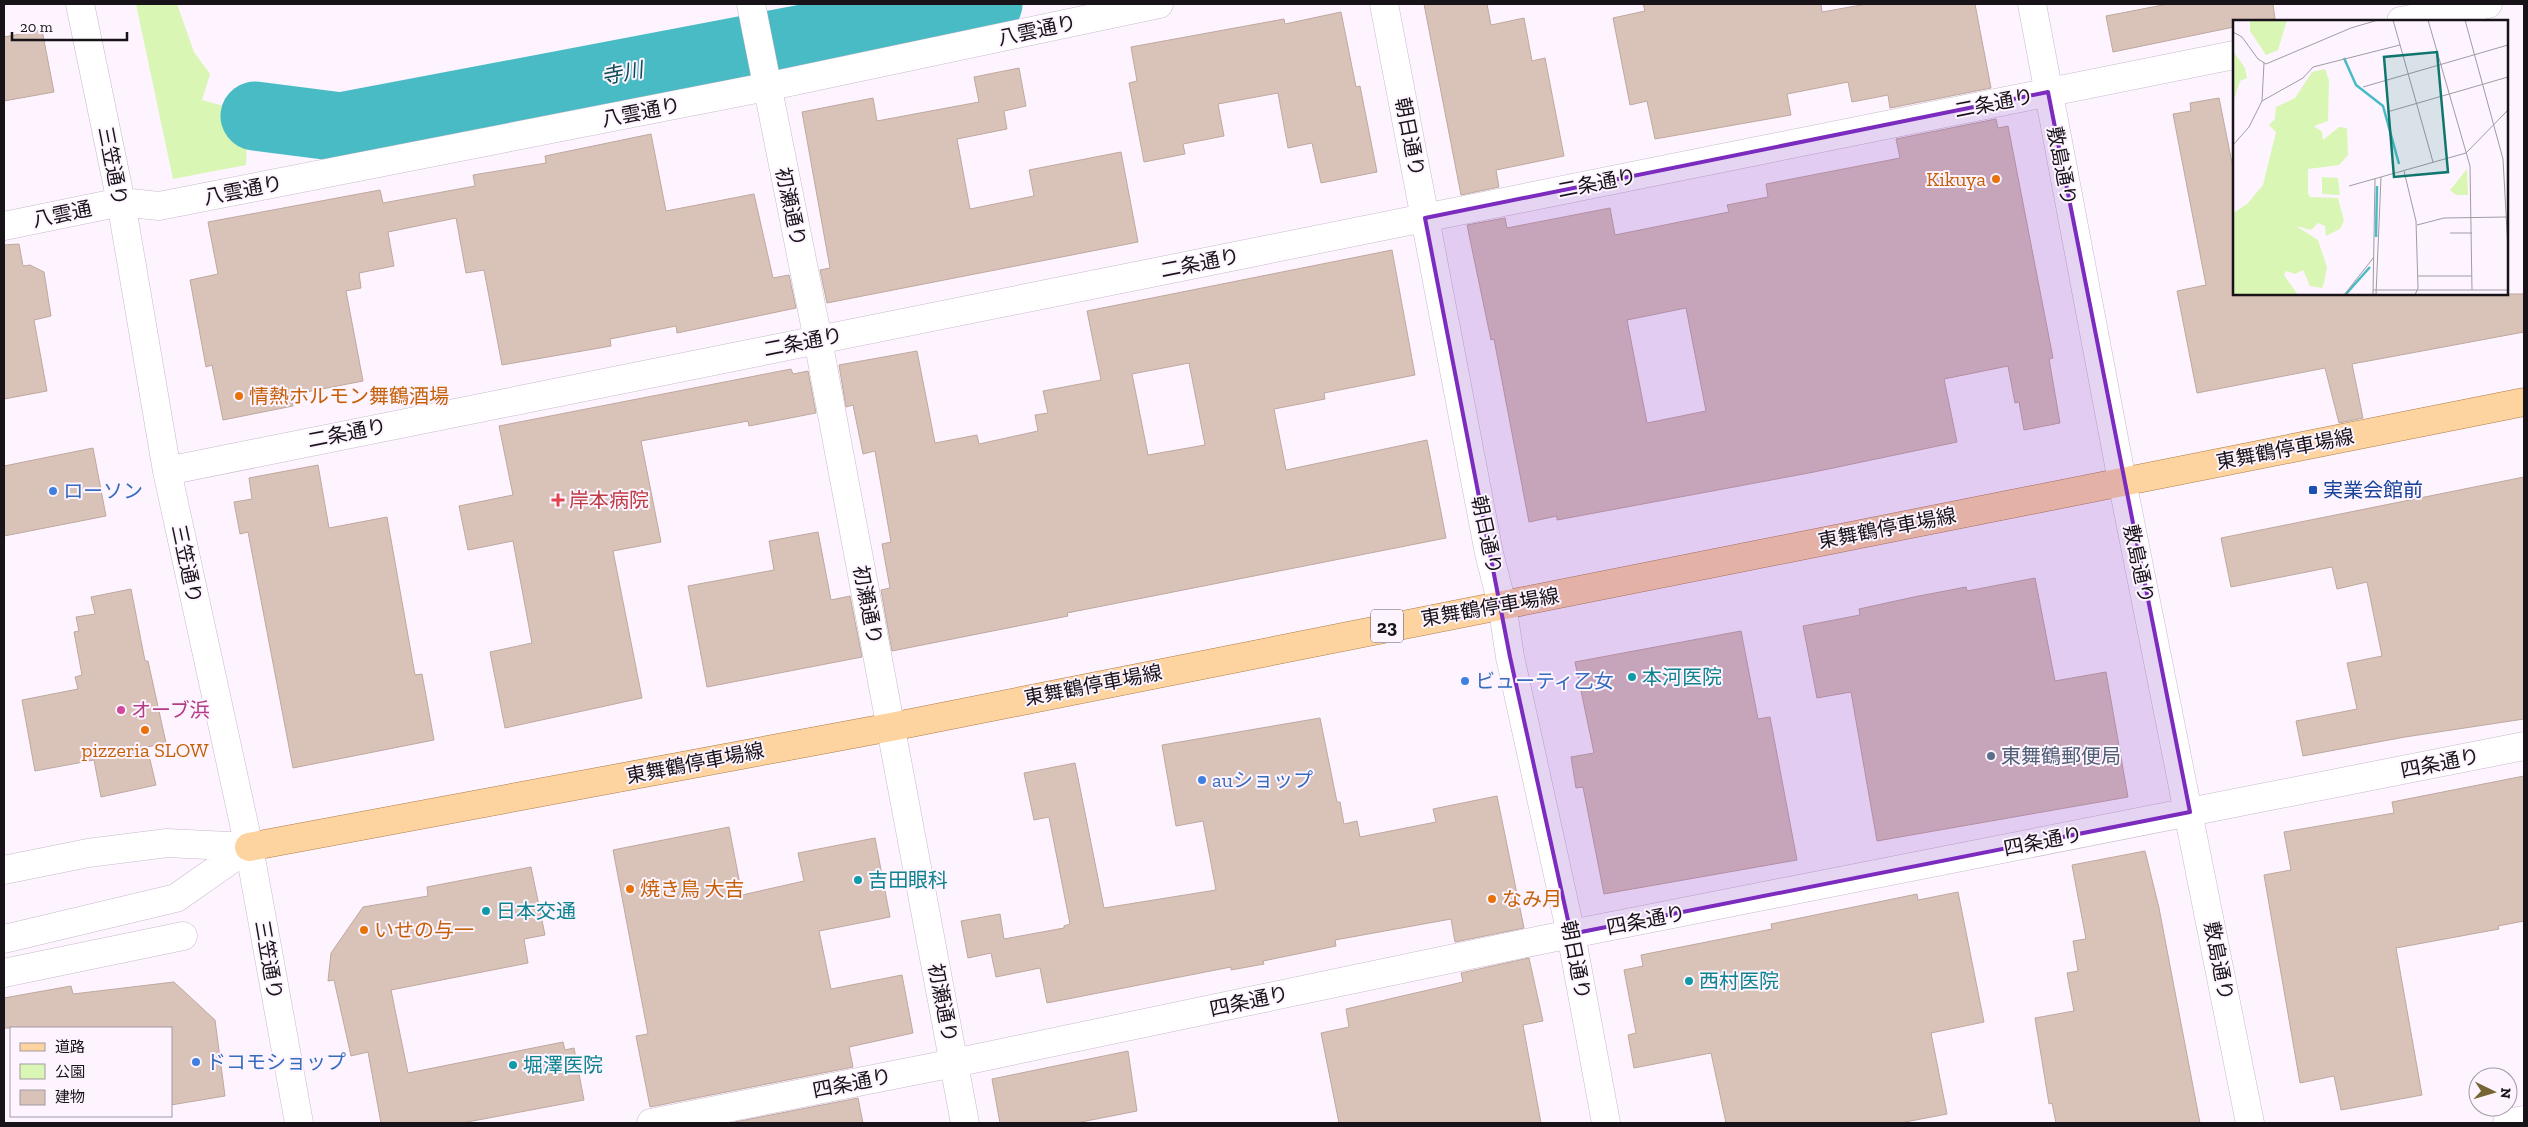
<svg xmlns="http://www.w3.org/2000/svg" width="2528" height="1127" font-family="'Zilla Slab','Noto Sans JP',serif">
<rect width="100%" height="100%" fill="#fdf4ff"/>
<path fill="#daf6b4" d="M136,4H177L194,52L210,74L202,100L248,113L246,165L173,179Z"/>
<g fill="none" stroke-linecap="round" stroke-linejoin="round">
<path stroke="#49bbc5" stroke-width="69" d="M255,116L341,127L988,4"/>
</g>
<path fill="#d9c2b8" stroke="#bfa89e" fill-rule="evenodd" d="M1424,4H1487L1491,25L1524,18L1532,61L1545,58L1564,156L1496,170L1499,187L1461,195Z
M1643,4H1821L1822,12L1867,4H1975L1991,88L1890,108L1888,95L1852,102L1848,82L1787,94L1791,115L1655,139L1647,101L1630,105L1613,18L1645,11Z
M2168,4H2273L2275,19L2234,21V27L2113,52L2106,16Z
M1341,12L1356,87L1360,86L1377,172L1321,183L1312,143L1288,148L1278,93L1218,104L1224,136L1183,144L1185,154L1144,162L1129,83L1137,81L1131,47L1284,19L1285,24Z
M42,30L54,92L4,101V37Z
M1019,68L1026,106L1004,111L1007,129L957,139L970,209L1034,196L1029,170L1121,152L1138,242L827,303L820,270L830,268L802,112L873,98L877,121L979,102L974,77Z
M2219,98L2234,173V294H2524V332L2352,364L2363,418L2339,423L2325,368L2197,393L2177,291L2206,285L2173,114L2191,111L2190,103Z
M1996,119L1998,128L2008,126L2016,167L2053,358L2049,359L2060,423L2024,430L2019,402L2015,403L2008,366L1944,379L1957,442L1814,472L1557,520V516L1529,522L1494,339L1491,340L1467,225L1505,218L1507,228L1610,208L1615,235L1729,212L1727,205L1768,197L1766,184L1900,158L1896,139ZM1686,308L1706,411L1647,423L1627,320Z
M651,134L666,211L754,194L773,278L789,275L796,308L677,333L676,326L610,339L611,346L502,365L484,270L466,273L456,218L388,232L394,266L359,273L361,288L346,291L363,381L291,395L293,406L223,420L212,365L206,367L190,280L218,274L208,222L380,190L383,203L475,186L473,175L546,163L545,156Z
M19,244L23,266L30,265L44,272L51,316L34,320L47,391L4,399V245Z
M1392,250L1415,375L1324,393L1325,399L1274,409L1286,470L1427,440L1446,538L1067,613L1068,616L892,651L881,590L890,588L882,544L891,542L875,451L863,454L853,405L846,407L839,365L917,351L935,443L977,435L979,444L1038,431L1035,415L1048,413L1043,391L1101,380L1087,311ZM1189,363L1205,445L1148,455L1132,374Z
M791,369L793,374L808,371L816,413L749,426L748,421L641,441L661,542L613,551L642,698L505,728L490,652L532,643L513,541L468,550L459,506L513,495L499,426Z
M93,448L106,516L4,536V466Z
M318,465L329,528L387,517L415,675L422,674L434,740L293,768L248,532L240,534L234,502L252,499L249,478Z
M2524,477V719L2405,737L2303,756L2296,721L2357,709L2347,663L2382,656L2367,582L2337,589L2332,567L2231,587L2221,538Z
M818,532L831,600L850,596L862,657L707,687L688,586L774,570L769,541Z
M2035,578L2055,681L2106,672L2128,797L1877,841L1851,692L1817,698L1803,626L1860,615L1859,609L1914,597L1966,587L1967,591Z
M131,589L145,661H148L166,743L147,747L156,785L101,797L94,760L35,771L22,700L78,689L75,677L82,675L74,632L79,631L76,617L95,614L91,597Z
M1741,631L1758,719L1770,717L1797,860L1604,894L1583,787L1576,788L1571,757L1594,753L1575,662Z
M1320,718L1337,802H1340L1344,824L1357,821L1360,837L1436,822L1433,809L1497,796L1524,928L1455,942L1451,919L1335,940L1336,946L1263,961L1264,964L1231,970V967L1047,1003L1040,968L996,977L991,953L968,958L961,921L1000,914L1004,939L1064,928V926L1070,924L1049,817L1034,820L1024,773L1075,763L1104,908L1216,890L1203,821L1176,826L1162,745Z
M2524,776V921L2498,926L2499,929L2396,948L2422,1095L2341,1110L2334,1076L2300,1083L2264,875L2291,870L2284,832L2394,813L2392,802Z
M729,827L742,895L804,881L798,853L875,838L890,917L819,931L831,989L902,975L913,1033L849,1047L853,1067L650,1107L636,1036L648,1034L613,850Z
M2145,851L2159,908L2200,1123H2056L2052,1103L2049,1104L2035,1018L2074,1011L2067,973L2078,971L2073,941L2086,939L2072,865Z
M531,867L545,935L524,939L528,963L391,990L408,1073L563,1042L565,1050L574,1048L584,1100L462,1123H381L368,1052L351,1056L334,980L328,981L331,953L363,907L428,896L427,887Z
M1958,892L1984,1022L1931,1033L1947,1114L1900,1123H1726L1711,1053L1634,1068L1628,1035L1636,1033L1624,970L1643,966L1641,955L1772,929L1771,924L1917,894L1918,900Z
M1529,958L1543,1021L1523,1025L1541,1123H1339L1321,1033L1349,1027L1346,1009L1463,982L1461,973Z
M174,982L215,1020L225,1096L171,1105V1028H4V998L71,986L73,994Z
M1128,1051L1137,1111L1076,1123H1000L992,1079Z
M858,1098L863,1123H730Z"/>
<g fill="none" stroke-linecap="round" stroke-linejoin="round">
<defs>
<path id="minor" d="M80,4L121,202L167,471L249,847L299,1123
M751,4L818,340L965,1123
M1384,4L1489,553L1502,604L1510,657L1571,934L1606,1123
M2032,4L2122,481L2250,1123
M2401,21L2488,4
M4,226L121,202L159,206L766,87L1159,4
M167,471L2234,55
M4,870L88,853L167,843L249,847
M4,939L176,898L249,847
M4,973L183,936
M651,1123L954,1063L1541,940L2524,746
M2507,1123L2524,1120"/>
<path id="major" d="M249,847L891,727L2524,402"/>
</defs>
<use href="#minor" stroke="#c8b9cb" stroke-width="29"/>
<use href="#major" stroke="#ac7c47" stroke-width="29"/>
<use href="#minor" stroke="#fff" stroke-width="28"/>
<use href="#major" stroke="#fdd3a0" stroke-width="28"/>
</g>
<path fill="#7b2cbf" fill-opacity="0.2" stroke="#7b2cbf" stroke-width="4" stroke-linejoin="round" d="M2048,92L2190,812L1571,934L1510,657L1425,218Z"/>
<g fill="#e8710a" stroke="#fdf4ff" stroke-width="2">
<circle cx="1996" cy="179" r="5"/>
<circle cx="239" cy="396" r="5"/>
<circle cx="145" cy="730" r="5"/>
<circle cx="630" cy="889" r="5"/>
<circle cx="1492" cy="899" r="5"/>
<circle cx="364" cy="930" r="5"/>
</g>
<rect fill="#1a4fb4" stroke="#fdf4ff" stroke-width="2" x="2308" y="485" width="10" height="10" rx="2.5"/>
<g fill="#3f7fe0" stroke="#fdf4ff" stroke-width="2">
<circle cx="53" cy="491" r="5"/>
<circle cx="1465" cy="681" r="5"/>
<circle cx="1202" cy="780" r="5"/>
<circle cx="196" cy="1062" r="5"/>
</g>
<path fill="#e0444e" stroke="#fdf4ff" stroke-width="2" d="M555.5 492.5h5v5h5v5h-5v5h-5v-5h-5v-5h5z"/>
<g fill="#0f9aa8" stroke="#fdf4ff" stroke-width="2">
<circle cx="1632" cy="677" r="5"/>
<circle cx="858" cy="880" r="5"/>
<circle cx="486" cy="911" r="5"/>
<circle cx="1689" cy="981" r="5"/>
<circle cx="513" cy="1065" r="5"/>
</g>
<circle fill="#d1479c" stroke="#fdf4ff" stroke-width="2" cx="121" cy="710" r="5"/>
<circle fill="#5c6f8a" stroke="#fdf4ff" stroke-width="2" cx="1991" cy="756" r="5"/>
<g text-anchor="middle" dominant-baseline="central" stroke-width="4" stroke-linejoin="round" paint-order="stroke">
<rect fill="#fdf4ff" stroke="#5d565e" stroke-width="1" x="1371" y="609.5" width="32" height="33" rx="4"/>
<g font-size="19" font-weight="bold" fill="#181319">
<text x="1387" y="626">23</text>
</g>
<g font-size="20" fill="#181319" stroke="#fdf4ff">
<text transform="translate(1037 30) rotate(-12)">八雲通り</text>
<text transform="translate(1994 103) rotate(-11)">二条通り</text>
<text transform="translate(641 112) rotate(-11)">八雲通り</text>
<text transform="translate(1410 137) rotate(79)">朝日通り</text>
<text transform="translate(113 166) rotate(79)">三笠通り</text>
<text transform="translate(2062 166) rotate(79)">敷島通り</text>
<text transform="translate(1597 183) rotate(-11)">二条通り</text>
<text transform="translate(243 190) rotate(-11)">八雲通り</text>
<text transform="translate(791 207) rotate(78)">初瀬通り</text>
<text transform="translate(62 214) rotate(-12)">八雲通</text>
<text transform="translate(1200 263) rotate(-11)">二条通り</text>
<text transform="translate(803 342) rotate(-11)">二条通り</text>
<text transform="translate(347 433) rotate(-11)">二条通り</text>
<text transform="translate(2285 449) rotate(-11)">東舞鶴停車場線</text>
<text transform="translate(1887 528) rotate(-11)">東舞鶴停車場線</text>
<text transform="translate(1487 535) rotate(78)">朝日通り</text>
<text transform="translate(187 564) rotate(78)">三笠通り</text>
<text transform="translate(2139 564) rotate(78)">敷島通り</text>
<text transform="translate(868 605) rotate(79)">初瀬通り</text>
<text transform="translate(1490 607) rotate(-10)">東舞鶴停車場線</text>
<text transform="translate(1093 685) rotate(-11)">東舞鶴停車場線</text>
<text transform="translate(695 763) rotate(-11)">東舞鶴停車場線</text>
<text transform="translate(2440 763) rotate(-11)">四条通り</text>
<text transform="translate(2043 841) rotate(-11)">四条通り</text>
<text transform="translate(1646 920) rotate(-11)">四条通り</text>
<text transform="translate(269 960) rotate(80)">三笠通り</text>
<text transform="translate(1576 960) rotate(79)">朝日通り</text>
<text transform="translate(2219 961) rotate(79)">敷島通り</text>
<text transform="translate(1249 1001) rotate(-12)">四条通り</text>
<text transform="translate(943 1003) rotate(79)">初瀬通り</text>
<text transform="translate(852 1083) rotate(-11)">四条通り</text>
</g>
<g font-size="20" fill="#c56008" stroke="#fdf4ff" text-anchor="start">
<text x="1986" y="179" text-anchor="end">Kikuya</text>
<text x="249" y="396">情熱ホルモン舞鶴酒場</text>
<text x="145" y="750" text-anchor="middle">pizzeria SLOW</text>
<text x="640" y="889">焼き鳥 大吉</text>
<text x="1502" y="899">なみ月</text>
<text x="374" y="930">いせの与一</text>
</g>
<g font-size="20" fill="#164399" stroke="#fdf4ff" text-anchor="start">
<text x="2323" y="490">実業会館前</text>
</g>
<g font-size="20" fill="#366cbe" stroke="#fdf4ff" text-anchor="start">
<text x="63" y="491">ローソン</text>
<text x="1475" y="681">ビューティ乙女</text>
<text x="1212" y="780">auショップ</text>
<text x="206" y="1062">ドコモショップ</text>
</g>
<g font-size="20" fill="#be3a42" stroke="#fdf4ff" text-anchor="start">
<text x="569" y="500">岸本病院</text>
</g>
<g font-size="20" fill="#0d838f" stroke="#fdf4ff" text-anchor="start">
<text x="1642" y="677">本河医院</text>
<text x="868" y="880">吉田眼科</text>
<text x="496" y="911">日本交通</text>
<text x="1699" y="981">西村医院</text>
<text x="523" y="1065">堀澤医院</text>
</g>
<g font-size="20" fill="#b23c85" stroke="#fdf4ff" text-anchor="start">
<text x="131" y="710">オーブ浜</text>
</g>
<g font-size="20" fill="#4e5e75" stroke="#fdf4ff" text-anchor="start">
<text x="2001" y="756">東舞鶴郵便局</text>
</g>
<g font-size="21" font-style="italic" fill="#0c5056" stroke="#fdf4ff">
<text transform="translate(622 73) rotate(-11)">寺川</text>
</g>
</g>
<g transform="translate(2233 20)">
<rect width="275" height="275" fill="#fdf4ff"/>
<path d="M17,0H54L45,30L33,35L17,11ZM0,31L12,48L14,58L7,61L0,82ZM92,49L96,60L95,101L81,106L89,112L90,120L106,107L114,108L115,135L106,145L75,149V173L77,177L105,178L111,201L107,209L93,216L92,206L85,203L78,210L63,206L85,220L94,247L91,263L89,268L77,266L70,250L62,254L53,251L51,255L65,275H0V193L14,184L30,165L43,112L36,105L42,99L43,87L62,78L79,52ZM234,149L235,175H223L217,170ZM89,157L105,158L107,175L89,174Z" fill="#daf6b4"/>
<path fill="none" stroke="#49bbc5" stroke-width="2.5" d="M111,38L123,65L150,86L166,144M143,217L144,166M113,274L137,247"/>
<path fill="none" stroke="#a19aa3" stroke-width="1" d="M160,0L200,142M195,0L237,146L239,270M232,0L270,139L275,230M0,12L9,17L25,39L33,44L118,8L145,0M130,67L275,25M29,81L70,58L80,47L167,25M154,92L275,57M0,125L16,107L29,81L31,43M171,151L183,201L185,268L182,275M116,166L233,133L275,90M184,205L211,198L274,197M217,213H239M185,256H239M140,270H275M111,275L141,237M140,275L142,159M143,275L148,157"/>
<path fill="#0f766e" fill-opacity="0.15" stroke="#0f766e" stroke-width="2.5" d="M204,32L215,152L161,157L151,37Z"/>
<rect width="275" height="275" fill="none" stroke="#181319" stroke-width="2.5"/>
</g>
<rect width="2528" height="1127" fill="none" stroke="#181319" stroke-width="10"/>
<rect x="10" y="1027" width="162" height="90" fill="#fdf4ff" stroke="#a19aa3"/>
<rect x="20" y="1043" width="25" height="8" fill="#fdd3a0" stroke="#a19aa3"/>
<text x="55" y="1052" font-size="15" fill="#181319">道路</text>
<rect x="20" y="1064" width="25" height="15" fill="#daf6b4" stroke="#a19aa3"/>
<text x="55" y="1077" font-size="15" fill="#181319">公園</text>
<rect x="20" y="1090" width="25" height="15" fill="#d9c2b8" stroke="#a19aa3"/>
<text x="55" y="1102" font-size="15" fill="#181319">建物</text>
<g transform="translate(2493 1092) rotate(95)"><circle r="24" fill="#fdf4ff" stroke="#a19aa3"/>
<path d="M0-4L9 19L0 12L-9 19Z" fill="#776533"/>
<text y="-8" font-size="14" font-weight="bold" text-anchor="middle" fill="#181319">N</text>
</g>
<path d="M12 32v8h115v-8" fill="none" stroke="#181319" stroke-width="2.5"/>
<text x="20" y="32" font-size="15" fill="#181319" stroke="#fdf4ff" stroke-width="4" paint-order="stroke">20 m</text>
</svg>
